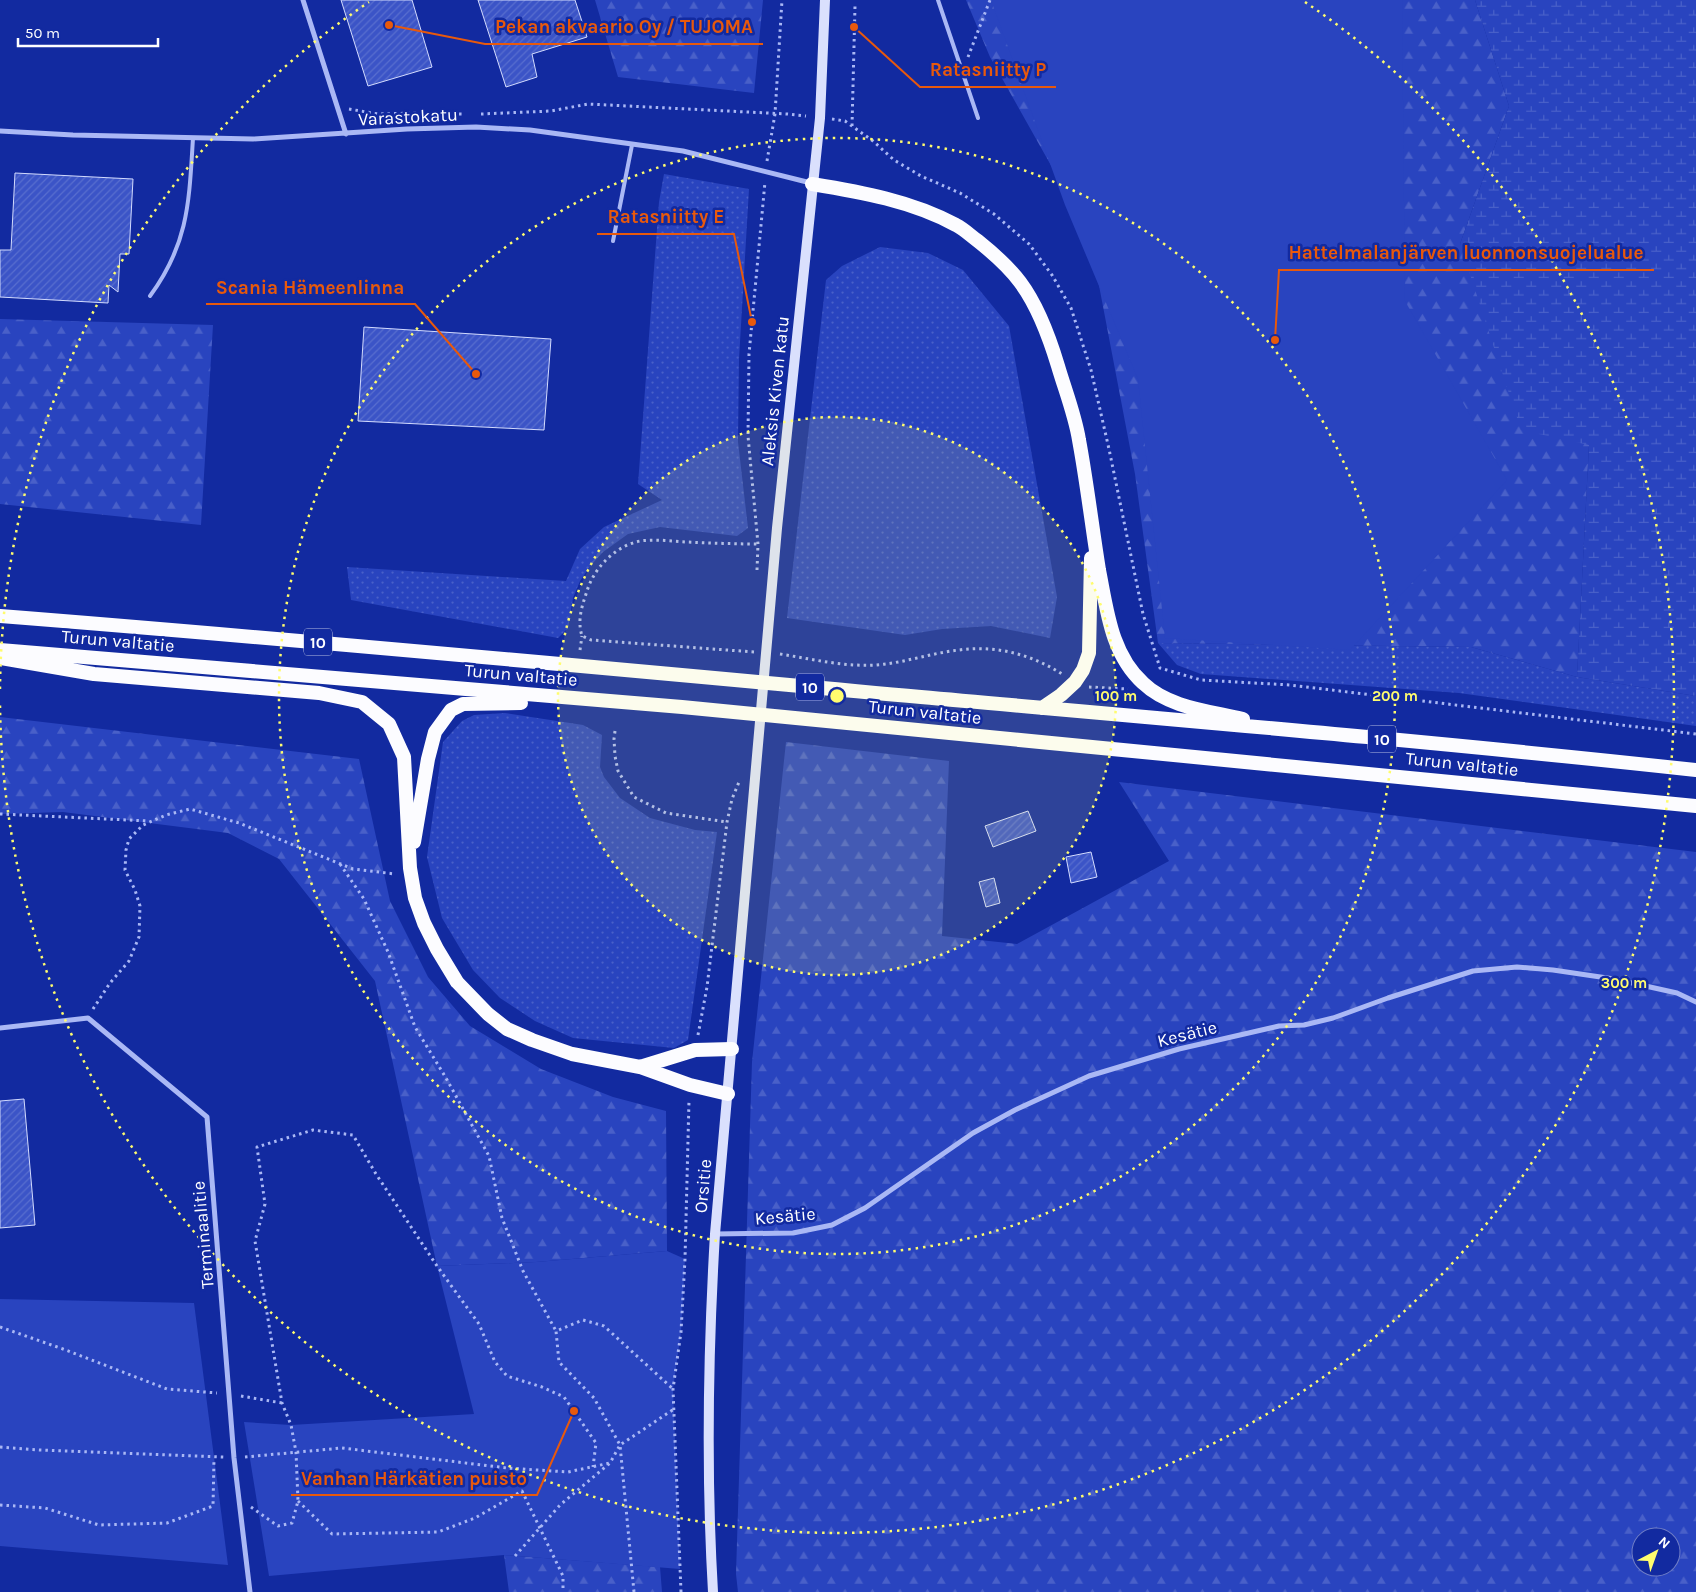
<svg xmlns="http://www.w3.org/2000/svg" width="1696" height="1592" font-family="Karla,sans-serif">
<defs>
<pattern id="grass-dots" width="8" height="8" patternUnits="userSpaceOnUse" patternTransform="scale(1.25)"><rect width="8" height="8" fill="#2944bf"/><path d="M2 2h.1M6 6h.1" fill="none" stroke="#4960c9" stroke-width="1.8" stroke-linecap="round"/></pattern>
<pattern id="forest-firs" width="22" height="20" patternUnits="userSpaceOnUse" patternTransform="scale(1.25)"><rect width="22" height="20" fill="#2944bf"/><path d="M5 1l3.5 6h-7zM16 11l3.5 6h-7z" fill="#4960c9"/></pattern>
<pattern id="wetland-marsh" width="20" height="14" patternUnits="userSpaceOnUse" patternTransform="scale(1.25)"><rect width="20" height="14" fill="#2944bf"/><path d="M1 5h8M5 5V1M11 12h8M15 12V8" fill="none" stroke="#4960c9"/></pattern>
<pattern id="building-hatch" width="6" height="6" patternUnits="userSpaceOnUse" patternTransform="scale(1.25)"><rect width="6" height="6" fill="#3b54c7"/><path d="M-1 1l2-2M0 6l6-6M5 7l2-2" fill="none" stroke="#586ecf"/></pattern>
</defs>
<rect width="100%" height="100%" fill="#122aa0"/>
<path fill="url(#grass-dots)" d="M664,174L749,189L739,359L738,442L748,528L737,536L660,527L628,534L603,552L591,565L580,581L573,598L568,628L558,638L351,600L347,567L566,581L580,549L604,527L662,500L638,484L659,202Z
M880,247L928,253L963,270L1009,326L1057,597L1050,638L991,626L942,629L905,635L787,618L826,280L842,266Z
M1158,643L1471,647L1577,677L1696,696V726L1459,693L1201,674L1177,665Z
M505,713L583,725L602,735L600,767L604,777L620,798L650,818L695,830L717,832L688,1040L674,1048L573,1038L535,1021L500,998L473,970L442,918L427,857L443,742L462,721L474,715Z"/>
<path fill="url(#forest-firs)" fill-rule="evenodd" d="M595,0H763L754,93L618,77Z
M966,0H1475L1509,106L1460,244L1589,445L1577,677L1471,647L1158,643L1135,474L1089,233L990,57Z
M0,319L213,325L201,525L0,504Z
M0,717L359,759L390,901L428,977L470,1026L541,1069L613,1097L666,1111L667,1251L536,1262L437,1266L375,981L279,859L228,833L63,812L0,814Z
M786,742L949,761L942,936L1017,944L1169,861L1119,782L1696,852V1592H738L736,1574L752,1062ZM1641,1537H1671V1567H1641Z
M504,1555L660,1567L662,1592H509Z"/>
<path fill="url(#wetland-marsh)" d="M1475,0H1696V696L1577,677L1589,445L1521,430L1460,244L1509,106Z"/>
<path fill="#2944bf" d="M991,0H1402L1405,301L1507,480L1350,650L1165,638L1138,379L1065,205Z
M667,1251L685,1259L681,1332L673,1389L680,1569L504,1555L269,1576L244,1422L291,1425L474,1414L437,1266L536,1262Z
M0,1299L194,1303L228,1565L0,1546Z"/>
<path fill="url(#building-hatch)" stroke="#d3dbfe" d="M341,0H412L432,67L368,86Z
M478,0H575L587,37L532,54L537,77L506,87Z
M15,173L133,179L129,254H120L118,292L109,285L108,303L0,297V250H11Z
M364,327L551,339L544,430L358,421Z
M1028,811L1036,831L993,847L985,826Z
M1091,852L1097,877L1071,883L1066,857Z
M994,878L1000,903L986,907L979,882Z
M24,1099L35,1225L0,1228V1101Z"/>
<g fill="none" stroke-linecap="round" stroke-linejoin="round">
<path stroke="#aab8f5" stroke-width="3" stroke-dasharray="2.5 4" stroke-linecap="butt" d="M968,57L990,0
M349,109L378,114L415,113L465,114
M481,114L551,111L588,104L787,114L806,116
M832,119L845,121L873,141L894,160L921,176L960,193L994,214L1029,244L1052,275L1071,308L1091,370L1109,449L1143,614L1160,668L1201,680L1290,685L1696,734
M852,126L855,6
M767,161L775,114L782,0
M757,570L758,544L748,436L749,354L765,182
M580,650L582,636
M754,652L591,640L582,636C577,620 582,606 587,591C594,568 615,546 640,541C655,539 671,541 686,542C710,543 734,544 758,544
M780,654C812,659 844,667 876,665C904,663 931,653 959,650C995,645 1031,654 1062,674
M1089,687L1128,689
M615,731L614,739L615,756L618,771L634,797L666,813L727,822
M0,814L149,821
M340,864L364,899L388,952L415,1027L446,1078L489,1156L502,1218L523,1271L556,1331
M93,1009L110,983L129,961L139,937L140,906L135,890L125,870L126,850L129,839L143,825L166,815L190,809L239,823L353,869L395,874
M698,1035L707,987L727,822L732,799L739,782
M0,1327L63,1349L167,1389L217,1393
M241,1396L282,1403
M0,1447L39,1450L224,1457
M245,1457L342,1448L507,1468L568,1472L610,1463
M298,1501L332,1534L438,1532L475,1518L522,1491L563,1576V1592
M0,1505L45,1508L99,1525L167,1523L213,1506L214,1459
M251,1507L278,1526L292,1523L298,1501L296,1452L291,1425L282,1403L255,1241L265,1204L257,1147L313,1130L353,1135L376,1174L437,1266L479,1324L495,1362L507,1376L542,1387L564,1397L596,1443L593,1467
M515,1556L560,1505L610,1463L620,1445L674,1409
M634,1592L620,1445L594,1398L559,1362L556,1331L583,1320L604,1326L673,1389
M681,1592L673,1389L681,1332L685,1259L689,1100"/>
<path stroke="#aab8f5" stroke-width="4" d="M938,0L978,118
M613,241L632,145
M150,296C189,243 189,201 193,138"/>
<path stroke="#aab8f5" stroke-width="5" d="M303,0L346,134
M0,131L73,135L253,139L407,129L476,127L530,130L683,151L811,183
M0,1028L88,1018L207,1117L234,1458L250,1592
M715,1234L793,1233L832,1225L865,1208L973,1133L1015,1110L1089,1076L1179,1049L1279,1026L1304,1025L1333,1018L1388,998L1473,971L1517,967L1553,970L1614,979L1677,993L1696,1002"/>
<path stroke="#dae0fd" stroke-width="10" d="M713,1592C706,1473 708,1353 715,1234L777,528L820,118L825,0"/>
<path stroke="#fcfcff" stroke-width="14" d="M812,184C861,192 912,201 956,225C964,229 971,236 978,241C993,253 1008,266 1020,282C1038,306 1049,336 1058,366C1065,390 1075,415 1079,440C1087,483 1092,527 1099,570C1107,610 1111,654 1143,683C1169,708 1210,711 1243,719
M0,616C307,640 614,669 921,697C1179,720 1438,742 1696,770
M0,650L682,707L1696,806
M0,658L94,674L319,693L362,702L389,724L404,757L410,868L415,898L424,923L437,949L457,982L488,1014L507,1029L532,1040L572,1054L640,1067L690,1085L728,1094
M1042,708L1061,695L1075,682L1083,670L1089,653L1091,558
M414,842L428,759L435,732L451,710L463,704L521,703
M640,1067L695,1050L732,1049"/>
</g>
<circle cx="837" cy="696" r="279" fill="#fffc6e" fill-opacity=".12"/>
<g fill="none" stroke="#fffc6e" stroke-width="2.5" stroke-dasharray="2.5 5">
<circle cx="837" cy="696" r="279"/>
<circle cx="837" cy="696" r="558"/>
<path d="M0 689A837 837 0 0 1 369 2M1305 2A837 837 0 1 1 0 703"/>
</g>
<g text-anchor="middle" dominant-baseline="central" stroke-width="5" stroke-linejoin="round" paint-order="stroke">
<g fill="#122aa0" stroke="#b8bfe2" stroke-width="1">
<rect x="304" y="628.5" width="28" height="27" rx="4"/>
<rect x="796" y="673.5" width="28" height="27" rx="4"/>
<rect x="1368" y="725.5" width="28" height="27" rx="4"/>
</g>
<g font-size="16" font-weight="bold" fill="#fff">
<text x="318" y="642">10</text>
<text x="810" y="687">10</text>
<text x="1382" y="739">10</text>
</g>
<g font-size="18" fill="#fff" stroke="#122aa0">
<text transform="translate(408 117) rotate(-3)">Varastokatu</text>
<text transform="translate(775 391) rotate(-84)">Aleksis Kiven katu</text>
<text transform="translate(118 641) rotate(5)">Turun valtatie</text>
<text transform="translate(521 675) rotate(5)">Turun valtatie</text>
<text transform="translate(925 712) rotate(6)">Turun valtatie</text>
<text transform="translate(1462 764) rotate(6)">Turun valtatie</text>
<text transform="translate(1187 1034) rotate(-14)">Kesätie</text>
<text transform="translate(703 1186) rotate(-85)">Orsitie</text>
<text transform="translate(785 1216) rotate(-5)">Kesätie</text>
<text transform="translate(203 1235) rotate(-95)">Terminaalitie</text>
</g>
</g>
<circle cx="837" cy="696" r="8" fill="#fffc6e" stroke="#122aa0" stroke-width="2.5"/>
<g font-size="15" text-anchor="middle" font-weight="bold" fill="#fffc6e" stroke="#122aa0" stroke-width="5" stroke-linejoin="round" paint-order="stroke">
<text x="1116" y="701">100 m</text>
<text x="1395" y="701">200 m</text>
<text x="1624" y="988">300 m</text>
</g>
<path fill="none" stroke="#e8590c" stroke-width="2" d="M389 25L485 44H763M854 27L920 87H1056M752 322L734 234H597M1275 340L1279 270H1654M476 374L415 304H206M574 1411L537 1495H291"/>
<g fill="#e8590c" stroke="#122aa0" stroke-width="2">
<circle cx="389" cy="25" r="5"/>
<circle cx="854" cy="27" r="5"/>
<circle cx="752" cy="322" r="5"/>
<circle cx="1275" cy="340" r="5"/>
<circle cx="476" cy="374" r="5"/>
<circle cx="574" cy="1411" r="5"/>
</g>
<g font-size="19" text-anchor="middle" font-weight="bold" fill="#e8590c" stroke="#122aa0" stroke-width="5" stroke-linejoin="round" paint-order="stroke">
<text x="624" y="33">Pekan akvaario Oy / TUJOMA</text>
<text x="988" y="76">Ratasniitty P</text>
<text x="666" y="223">Ratasniitty E</text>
<text x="1466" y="259">Hattelmalanjärven luonnonsuojelualue</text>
<text x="310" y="294">Scania Hämeenlinna</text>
<text x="414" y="1485">Vanhan Härkätien puisto</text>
</g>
<g transform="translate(1656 1552) rotate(41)"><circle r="24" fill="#122aa0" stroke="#717fc6"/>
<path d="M0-4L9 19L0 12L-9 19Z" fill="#fffc6e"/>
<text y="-8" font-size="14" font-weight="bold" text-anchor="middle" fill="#ffffff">N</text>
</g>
<path d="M18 38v8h140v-8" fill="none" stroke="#ffffff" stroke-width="2.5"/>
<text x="25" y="38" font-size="15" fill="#ffffff" stroke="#122aa0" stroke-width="4" paint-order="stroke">50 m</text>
</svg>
